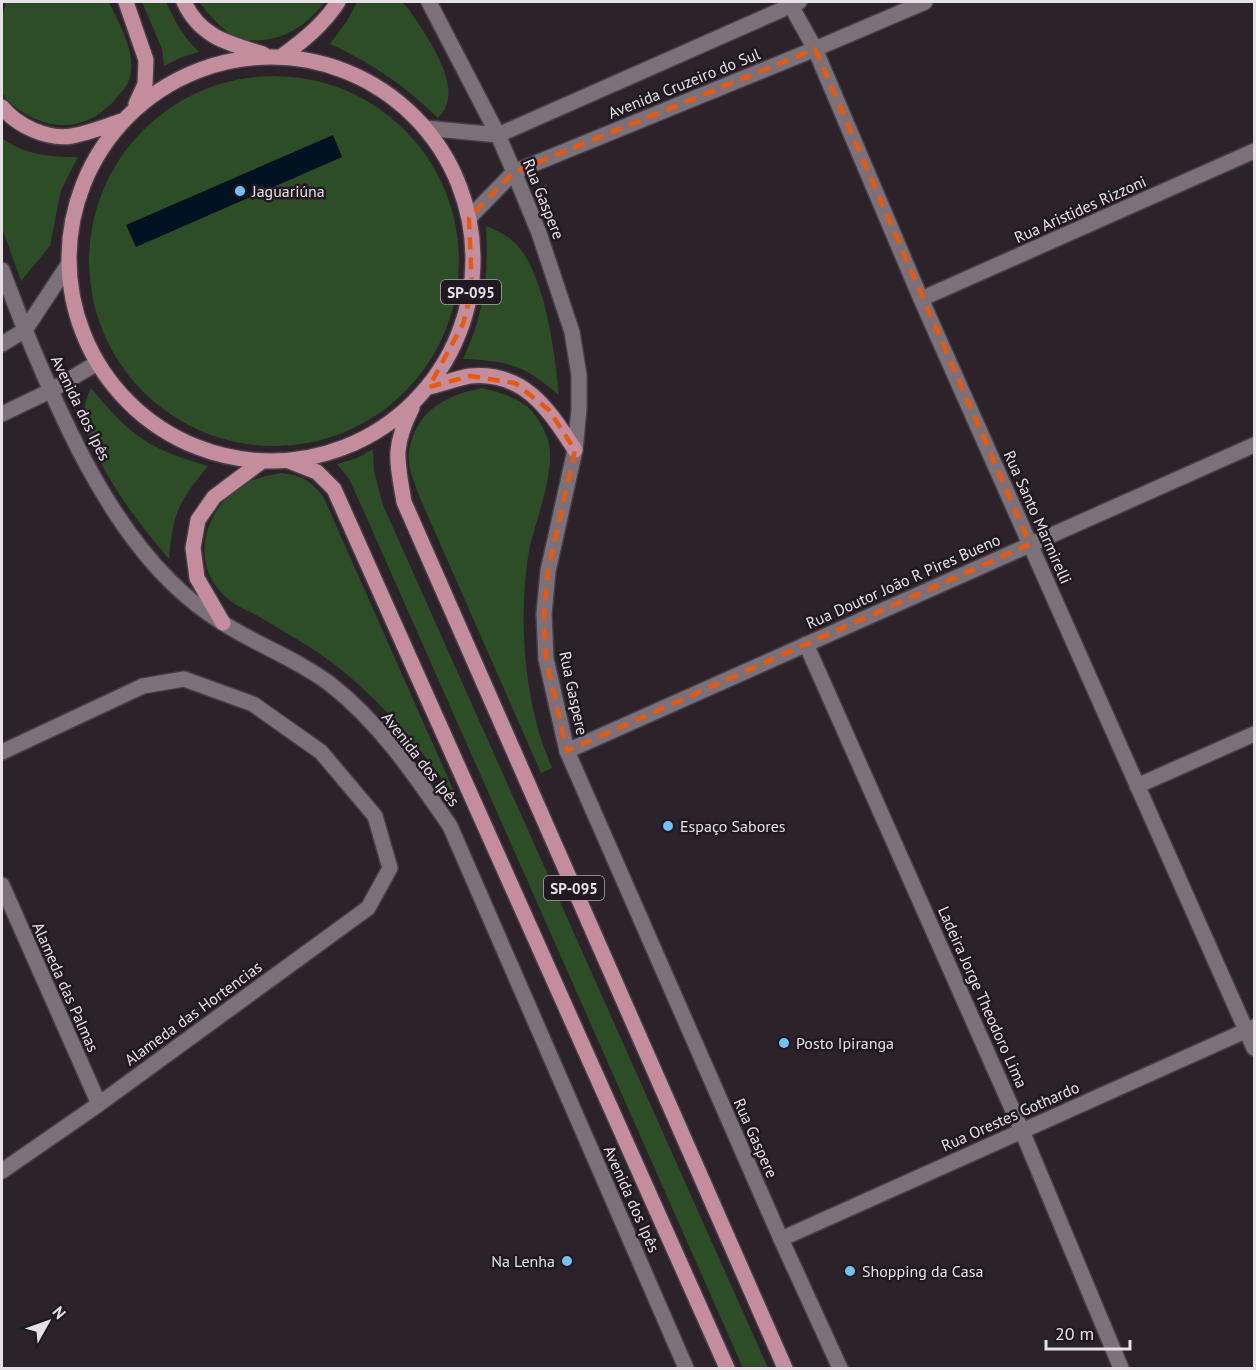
<svg xmlns="http://www.w3.org/2000/svg" width="1256" height="1370" font-family="'PT Sans',sans-serif">
<rect width="100%" height="100%" fill="#2b222a"/>
<path fill="#2d4d26" d="M6,2H109C119,24 138,54 129,80C127,87 118,96 113,102C85,131 50,132 18,109C13,105 5,99 2,92C0,87 0,28 2,19C3,13 5,7 6,2Z
M142,2H166C175,21 183,37 199,52L182,57L164,66L162,49Z
M199,2H325C316,12 307,23 294,30C278,40 248,45 232,35C218,26 209,14 199,2Z
M357,2H402L408,8C423,31 458,77 446,106C445,110 441,114 438,118C404,85 373,64 330,44L347,21Z
M89 261a185 185 0 1 1 370 0a185 185 0 1 1-370 0Z
M2,138C25,155 50,157 78,157L61,190L50,246L21,281L2,228Z
M486,226C496,230 505,234 514,242C545,271 555,354 559,395C523,365 509,361 463,359C484,316 489,273 486,226Z
M91,388C107,407 123,426 144,440C163,453 186,459 208,466C179,502 173,512 169,559C142,527 118,497 99,459C93,448 86,433 85,420C83,408 86,398 91,388Z
M482,388C515,396 535,404 547,437C559,468 533,524 528,557C520,611 523,672 537,725C540,739 547,754 552,768L541,773L420,498C415,484 407,467 409,452C415,411 446,395 482,388Z
M373,449L374,471L383,505L768,1368H743L361,505L349,479L337,464L357,458Z
M281,473C303,476 309,479 323,496L460,805C426,754 387,707 339,668C314,648 286,633 258,616C249,611 235,606 227,598C221,593 213,583 210,576C194,543 214,500 246,483C257,478 269,475 281,473Z"/>
<path fill="#001121" d="M333,135L342,157L136,247L126,225Z"/>
<g fill="none" stroke-linecap="round" stroke-linejoin="round">
<defs>
<path id="street" d="M789,2L815,49L921,299L1254,1048
M2,270L25,330L2,344
M921,299L1254,151
M2,414L50,391
M806,644L1022,1131L1121,1368
M567,751L1254,445
M2,752L143,686L184,679L253,704L321,752L375,816L390,868L368,908L99,1104L2,1171
M1137,786L1254,734
M2,885L99,1104
M781,1239L1254,1027"/>
<path id="secondary" d="M429,2L498,135L514,172L539,233L572,332L579,375V409L575,450L548,571L544,614L546,659L567,751L781,1239L840,1368
M425,128L498,135L799,2
M469,218L514,172L815,49L925,2
M68,265L25,330C60,415 104,516 170,581C185,596 205,612 223,623C257,645 297,659 330,684C379,722 415,775 450,826L686,1368
M50,391L97,363"/>
<path id="primary" d="M126,2L146,60L145,84L136,104
M184,2C200,37 228,43 263,54
M282,56C304,40 323,25 338,2
M69 259a202 202 0 1 1 404 0a202 202 0 1 1-404 0Z
M2,107C17,126 48,140 72,136C89,133 106,126 122,121
M429,387C443,384 457,378 470,376C525,371 549,410 575,450
M412,408C392,448 397,460 404,502L785,1368
M289,461L317,472L334,489L727,1368
M223,623L197,578L193,548L198,520L214,497L261,462"/>
</defs>
<use href="#street" stroke="#463e46" stroke-width="18"/>
<use href="#secondary" stroke="#463e46" stroke-width="18"/>
<use href="#primary" stroke="#463e46" stroke-width="18"/>
<use href="#street" stroke="#7c717b" stroke-width="15"/>
<use href="#secondary" stroke="#7c717b" stroke-width="15"/>
<use href="#primary" stroke="#c38d9e" stroke-width="15"/>
</g>
<path fill="none" stroke="#e8590c" stroke-width="4.5" stroke-dasharray="12 8" stroke-linejoin="round" d="M815,49L1030,544L567,751L546,659L544,614L548,571L575,450L549,410L515,383L470,376L429,387L463,324L472,290L469,218L514,172Z"/>
<g fill="#72c1f5" stroke="#211821" stroke-width="2">
<circle cx="240" cy="191" r="6"/>
<circle cx="668" cy="826" r="6"/>
<circle cx="784" cy="1043" r="6"/>
<circle cx="567" cy="1261" r="6"/>
<circle cx="850" cy="1271" r="6"/>
</g>
<g text-anchor="middle" dominant-baseline="central" stroke-width="5" stroke-linejoin="round" paint-order="stroke">
<g fill="#211821" stroke="#aca5ac" stroke-width="1.5">
<rect x="441" y="280" width="60" height="24" rx="4.5"/>
<rect x="544" y="876" width="60" height="24" rx="4.5"/>
</g>
<g font-size="15" font-weight="bold" fill="#e7e1e7">
<text x="471" y="292">SP-095</text>
<text x="574" y="888">SP-095</text>
</g>
<g font-size="16" fill="#e7e1e7" stroke="#211821">
<text transform="translate(684 83) rotate(-22)">Avenida Cruzeiro do Sul</text>
<text transform="translate(544 199) rotate(68)">Rua Gaspere</text>
<text transform="translate(1080 209) rotate(-24)">Rua Aristides Rizzoni</text>
<text transform="translate(81 408) rotate(64)">Avenida dos Ipês</text>
<text transform="translate(1038 517) rotate(66)">Rua Santo Marmirelli</text>
<text transform="translate(903 581) rotate(-24)">Rua Doutor João R Pires Bueno</text>
<text transform="translate(574 693) rotate(78)">Rua Gaspere</text>
<text transform="translate(421 759) rotate(52)">Avenida dos Ipês</text>
<text transform="translate(66 987) rotate(66)">Alameda das Palmas</text>
<text transform="translate(983 997) rotate(66)">Ladeira Jorge Theodoro Lima</text>
<text transform="translate(193 1013) rotate(-36)">Alameda das Hortencias</text>
<text transform="translate(1010 1116) rotate(-24)">Rua Orestes Gothardo</text>
<text transform="translate(756 1138) rotate(66)">Rua Gaspere</text>
<text transform="translate(632 1199) rotate(66)">Avenida dos Ipês</text>
</g>
<g font-size="16" fill="#e7e1e7" stroke="#211821" text-anchor="start">
<text x="252" y="191">Jaguariúna</text>
<text x="680" y="826">Espaço Sabores</text>
<text x="796" y="1043">Posto Ipiranga</text>
<text x="555" y="1261" text-anchor="end">Na Lenha</text>
<text x="862" y="1271">Shopping da Casa</text>
</g>
</g>
<rect width="1256" height="1370" fill="none" stroke="#e7e1e7" stroke-width="6"/>
<g transform="translate(48 1322) rotate(50)" stroke="#211821" stroke-width="4.5" paint-order="stroke">
<path d="M0-4.5L10 22L0 15L-10 22Z" fill="#e7e1e7"/>
<text y="-9" font-size="16" font-weight="bold" text-anchor="middle" fill="#e7e1e7">N</text>
</g>
<path d="M1046 1340v9h84v-9" fill="none" stroke="#e7e1e7" stroke-width="3"/>
<text x="1055" y="1340" font-size="18" fill="#e7e1e7" stroke="#211821" stroke-width="4.5" paint-order="stroke">20 m</text>
</svg>
